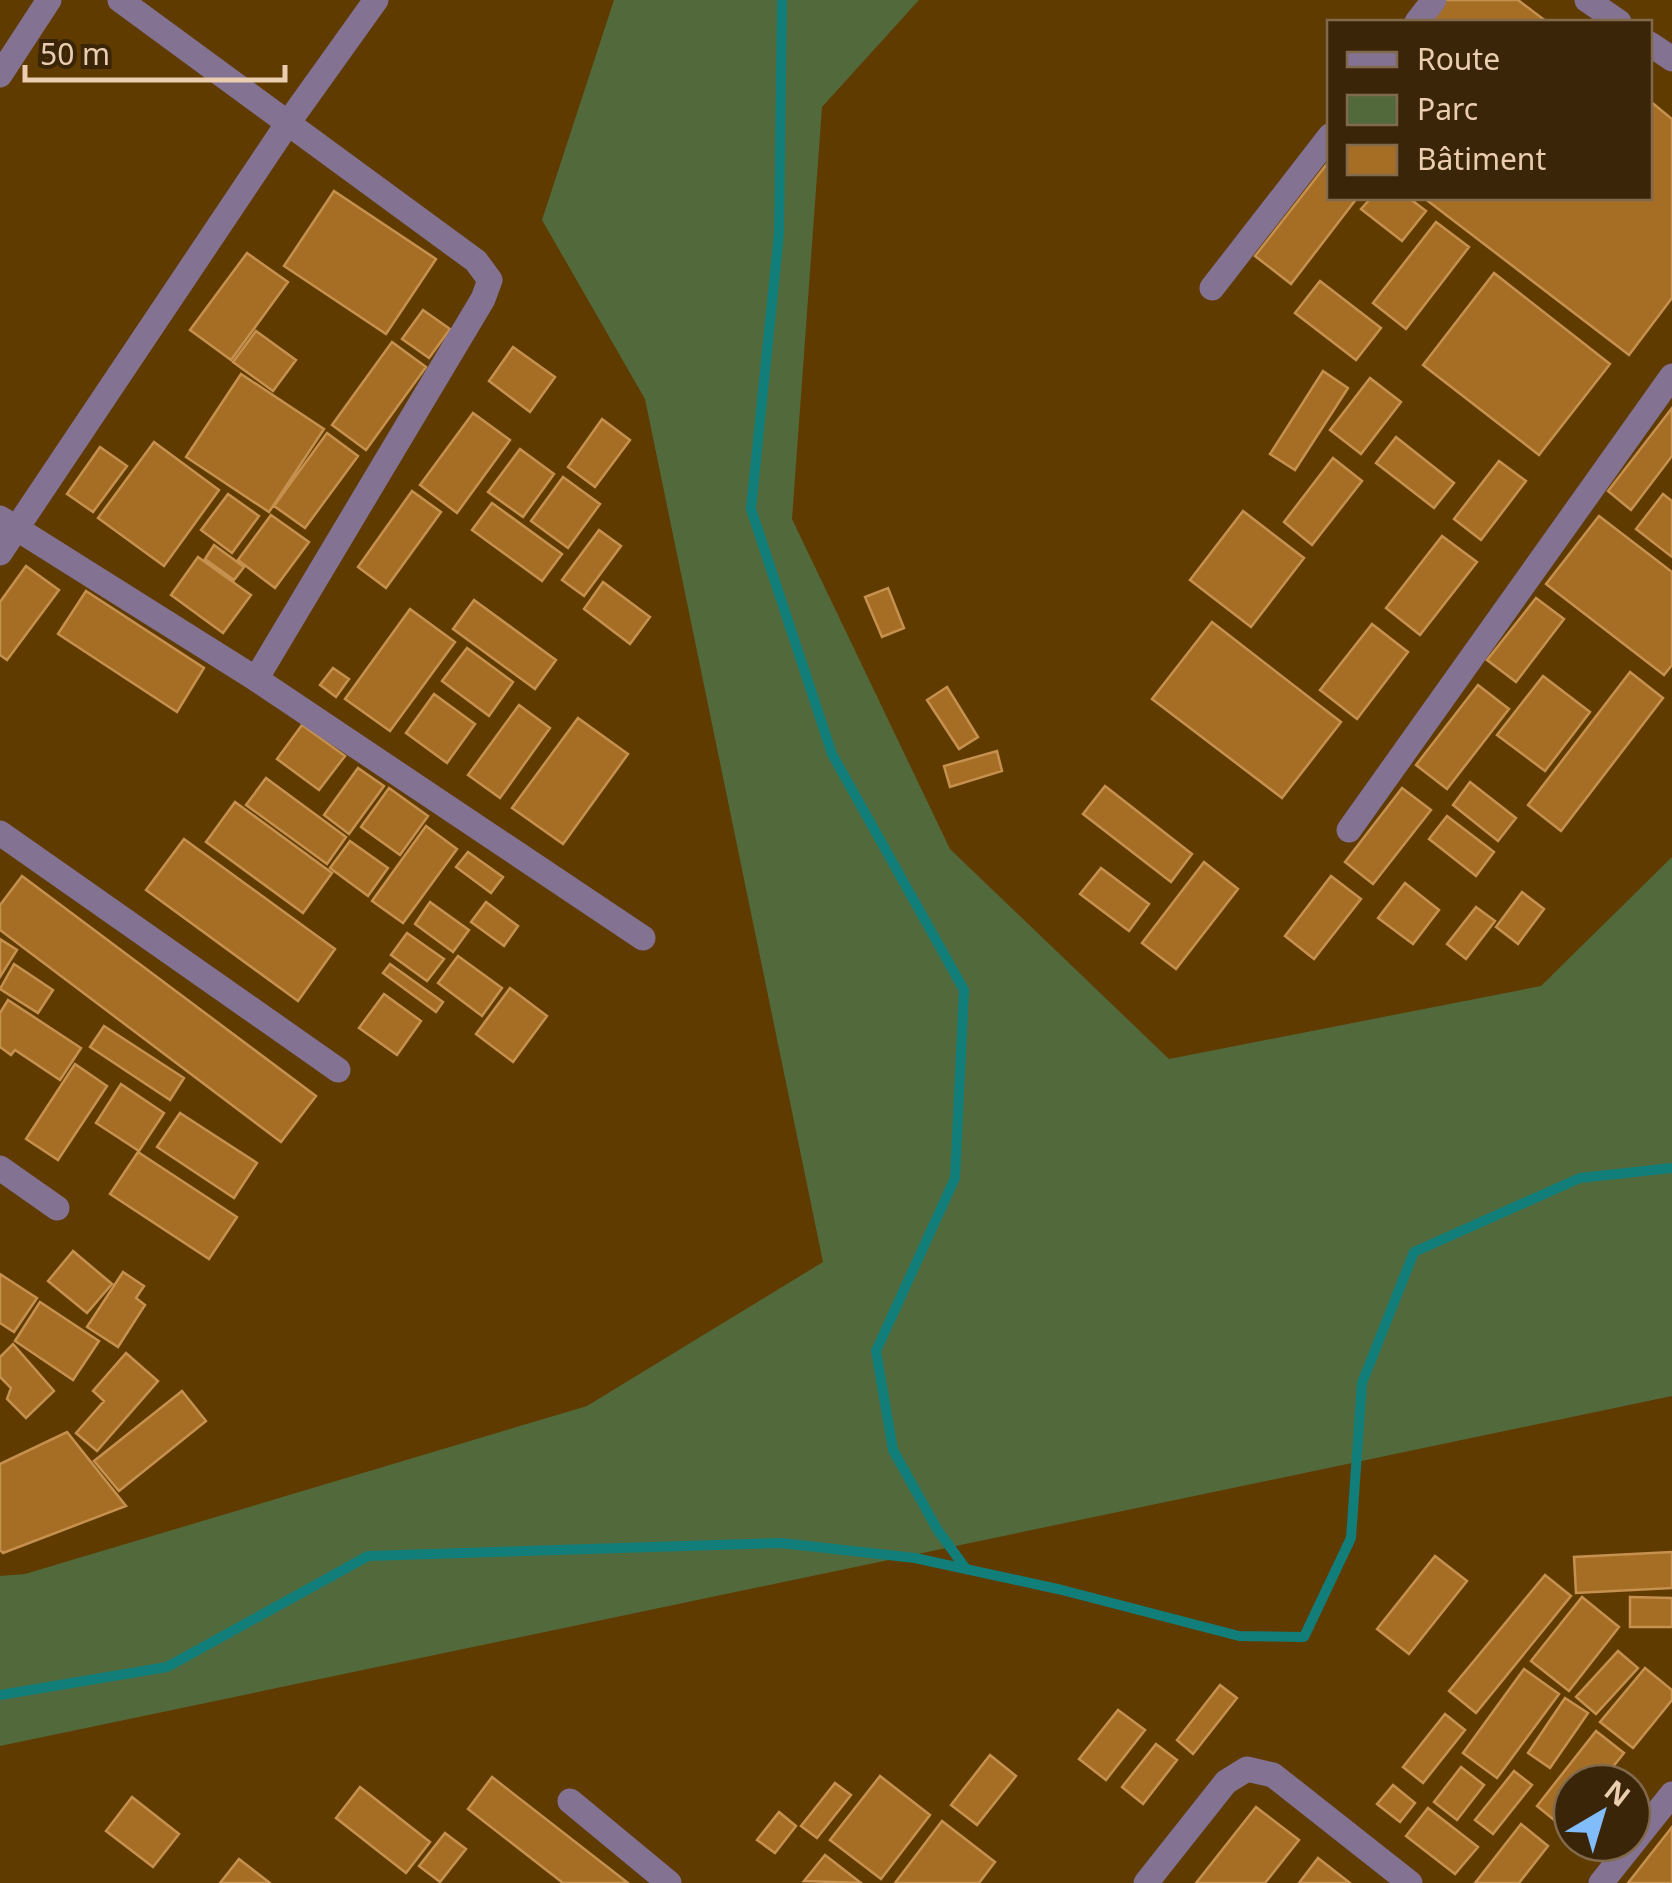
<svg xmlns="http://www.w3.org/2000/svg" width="1672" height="1883" font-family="'Noto Sans',sans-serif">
<rect width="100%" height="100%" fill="#603b00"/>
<path fill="#52693b" d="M614,0H919L822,107L792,519L950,849L1169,1059L1541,986L1672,857V1396L0,1746V1576L25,1574L587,1406L823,1262L645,399L542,220Z"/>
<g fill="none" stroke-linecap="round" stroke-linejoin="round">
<path stroke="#127e79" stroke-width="10" d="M782,0L779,233L751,509L832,754L964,990L955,1178L876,1351L893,1450L937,1529L966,1569
M0,1695L167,1667L368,1556L781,1543L915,1558L1062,1590L1239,1636L1304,1637L1351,1538L1362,1383L1414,1252L1580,1178L1672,1168"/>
</g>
<path fill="#a56e24" stroke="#c6904f" stroke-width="2.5" d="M1438,0H1518L1547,22H1421Z
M1650,101L1672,119V298L1629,355L1424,198H1650Z
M1330,160V198H1357L1291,284L1255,256Z
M334,191L436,259L386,334L284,266Z
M1371,198H1409L1426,211L1402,241L1361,209Z
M1436,222L1469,247L1406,329L1373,303Z
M247,253L288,282L231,360L190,330Z
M1494,273L1610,364L1539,455L1423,365Z
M1320,281L1381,328L1356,360L1295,313Z
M423,310L450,329L429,358L402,339Z
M256,331L296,360L273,391L233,362Z
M392,342L426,367L366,450L332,425Z
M513,347L555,377L530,412L489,381Z
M1323,371L1348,388L1295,470L1270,454Z
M241,374L324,429L269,512L186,457Z
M1370,378L1401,402L1361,454L1330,430Z
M1672,408V456L1631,510L1608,491Z
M473,413L510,440L457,513L420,485Z
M602,419L630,440L595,487L568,467Z
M327,433L358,456L305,528L274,506Z
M1396,437L1454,483L1434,508L1376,463Z
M154,442L219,490L164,566L98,518Z
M100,447L127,466L93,512L67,494Z
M520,449L554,474L523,517L488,492Z
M1333,458L1362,481L1312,545L1284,522Z
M1499,461L1526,481L1481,540L1454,519Z
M563,477L600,504L568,548L531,521Z
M412,491L441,512L386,588L358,567Z
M228,494L259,516L232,553L201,530Z
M1663,494L1672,501V557L1636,529Z
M492,503L562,554L542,581L472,530Z
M1243,511L1304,558L1251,627L1190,580Z
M271,515L309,542L275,588L238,560Z
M1599,516L1672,572V665L1664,675L1546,584Z
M599,530L621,546L584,596L562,580Z
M1442,536L1477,562L1420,635L1386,608Z
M214,545L244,567L234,580L205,559Z
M198,557L251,595L223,633L171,595Z
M26,566L59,590L7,660L0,655V602Z
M603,582L650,617L630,644L584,609Z
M888,588L904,628L882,637L865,597Z
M86,591L204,668L177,712L58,634Z
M1536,598L1564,619L1516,682L1487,660Z
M474,600L556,660L535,689L453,629Z
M410,609L455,642L390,731L345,699Z
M1212,622L1341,722L1282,798L1152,699Z
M1372,624L1408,652L1357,719L1320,690Z
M467,648L513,682L489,716L442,681Z
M333,668L349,679L336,697L320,685Z
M1630,672L1663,698L1561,831L1528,805Z
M1543,676L1590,712L1545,771L1497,735Z
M1478,685L1509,709L1447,789L1416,765Z
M947,687L978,737L959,749L927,700Z
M434,694L475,724L447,763L406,733Z
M519,705L550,728L500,798L468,775Z
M578,718L628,754L563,844L512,808Z
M302,725L345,756L319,790L277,759Z
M997,751L1002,771L950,787L944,766Z
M358,768L384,786L349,834L324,815Z
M266,778L346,837L327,864L246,805Z
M1470,782L1516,818L1498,841L1453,805Z
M1105,786L1192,854L1171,882L1083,814Z
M389,788L428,816L400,855L361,827Z
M1402,788L1431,810L1373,884L1345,862Z
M235,802L332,873L303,913L206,842Z
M1447,816L1494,852L1476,876L1429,839Z
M426,826L457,849L403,923L372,901Z
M184,839L335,949L298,1001L146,890Z
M350,841L388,868L368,896L330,868Z
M468,852L503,877L491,893L456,867Z
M1204,862L1238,889L1176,969L1142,943Z
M1101,868L1149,904L1129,931L1080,894Z
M22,876L316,1096L281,1142L0,930V905Z
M1331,876L1361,899L1314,959L1285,936Z
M1405,883L1439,910L1413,944L1378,918Z
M1522,892L1544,909L1518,944L1496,927Z
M430,902L469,930L453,952L415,924Z
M486,902L518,926L504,946L471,922Z
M1476,907L1495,921L1466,959L1447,944Z
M407,933L444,959L427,981L391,955Z
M0,939L17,950L0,977Z
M458,956L502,988L482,1016L438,983Z
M14,964L53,990L38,1013L0,989Z
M390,964L443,1002L436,1012L383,973Z
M510,988L547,1016L513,1062L476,1034Z
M384,994L421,1021L397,1055L359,1028Z
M8,1000L81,1048L60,1080L15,1050L11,1055L0,1047V1013Z
M104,1026L184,1078L170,1100L90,1047Z
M75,1064L107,1086L58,1160L26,1139Z
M121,1084L164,1113L139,1151L96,1123Z
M180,1113L257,1163L234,1198L157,1147Z
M138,1152L237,1217L209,1259L110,1194Z
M73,1251L112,1284L87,1313L48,1281Z
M123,1272L144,1286L136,1298L145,1305L118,1347L87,1327Z
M0,1274L37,1298L14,1332L0,1323Z
M40,1302L99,1341L73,1380L15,1341Z
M13,1344L54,1391L26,1418L7,1399L11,1388L0,1377V1357Z
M126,1353L158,1381L97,1451L76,1433L104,1401L93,1391Z
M182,1391L206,1421L119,1491L94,1461Z
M67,1432L126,1506L3,1553L0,1550V1464Z
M1672,1552V1588L1576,1593L1574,1557Z
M1435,1556L1467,1581L1409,1654L1377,1629Z
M1545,1575L1571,1596L1476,1713L1449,1691Z
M1582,1597L1619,1627L1569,1691L1531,1661Z
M1630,1597L1672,1598V1627H1630Z
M1618,1651L1638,1668L1596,1714L1576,1697Z
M1645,1668L1672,1690V1700L1633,1748L1600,1722Z
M1524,1669L1559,1694L1497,1778L1463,1753Z
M1220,1685L1237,1698L1193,1754L1177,1740Z
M1565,1698L1588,1713L1550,1768L1528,1753Z
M1118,1710L1145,1730L1106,1780L1079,1759Z
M1445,1714L1465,1730L1423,1783L1403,1767Z
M1596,1731L1624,1753L1600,1783H1572V1819L1564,1828L1537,1806Z
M1156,1744L1177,1760L1143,1804L1122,1787Z
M990,1755L1016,1776L977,1825L951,1805Z
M1461,1767L1484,1785L1457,1820L1434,1802Z
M1514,1771L1532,1785L1493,1834L1475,1820Z
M880,1776L930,1815L881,1879L830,1840Z
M492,1777L628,1883H563L468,1809Z
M835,1783L851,1795L817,1838L801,1826Z
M1393,1785L1415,1803L1400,1822L1377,1804Z
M360,1787L430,1842L406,1873L336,1818Z
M132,1797L179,1834L153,1867L106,1831Z
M1256,1807L1299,1840L1265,1883H1196Z
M1428,1808L1478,1847L1455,1874L1406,1836Z
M779,1812L796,1826L775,1853L757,1840Z
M942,1821L995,1862L979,1883H895Z
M1521,1824L1548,1846L1519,1883H1475Z
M1672,1827V1883H1628Z
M445,1833L466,1849L440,1882L419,1866Z
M825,1855L861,1883L804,1881Z
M1318,1858L1350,1883H1299Z
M239,1859L270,1883H220Z"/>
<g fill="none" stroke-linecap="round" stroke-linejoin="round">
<path stroke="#837291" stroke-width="25" d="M120,0L476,261L490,280L483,299L256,679
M1587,0L1619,22
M1417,22L1434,0
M1650,44L1672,59
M0,75L49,0
M1212,288L1330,136
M0,518L256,679L643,938
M0,553L288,123L376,0
M1349,830L1672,376
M0,833L338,1070
M0,1168L57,1208
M570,1801L669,1883
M1146,1883L1226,1782L1247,1769L1273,1775L1410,1883
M1601,1883L1672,1794"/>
</g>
<rect x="1327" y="20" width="325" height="180" fill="#3b2509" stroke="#81694b" stroke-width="2.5"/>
<rect x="1347" y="52" width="50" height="15" fill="#837291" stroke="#81694b" stroke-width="2.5"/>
<text x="1417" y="70" font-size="30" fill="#eaceaf">Route</text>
<rect x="1347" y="95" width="50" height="30" fill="#52693b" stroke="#81694b" stroke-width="2.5"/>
<text x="1417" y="120" font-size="30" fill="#eaceaf">Parc</text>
<rect x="1347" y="145" width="50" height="30" fill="#a56e24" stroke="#81694b" stroke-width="2.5"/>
<text x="1417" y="170" font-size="30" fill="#eaceaf">Bâtiment</text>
<g transform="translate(1602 1813) rotate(38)"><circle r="48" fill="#3b2509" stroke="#81694b" stroke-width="2.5"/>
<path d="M0-8L18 38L0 25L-18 38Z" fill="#81bdfa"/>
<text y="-15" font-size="28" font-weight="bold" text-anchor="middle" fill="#eaceaf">N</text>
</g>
<path d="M25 65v15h260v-15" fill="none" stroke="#eaceaf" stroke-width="5"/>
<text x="40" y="65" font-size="30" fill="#eaceaf" stroke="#3b2509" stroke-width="8" paint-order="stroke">50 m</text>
</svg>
